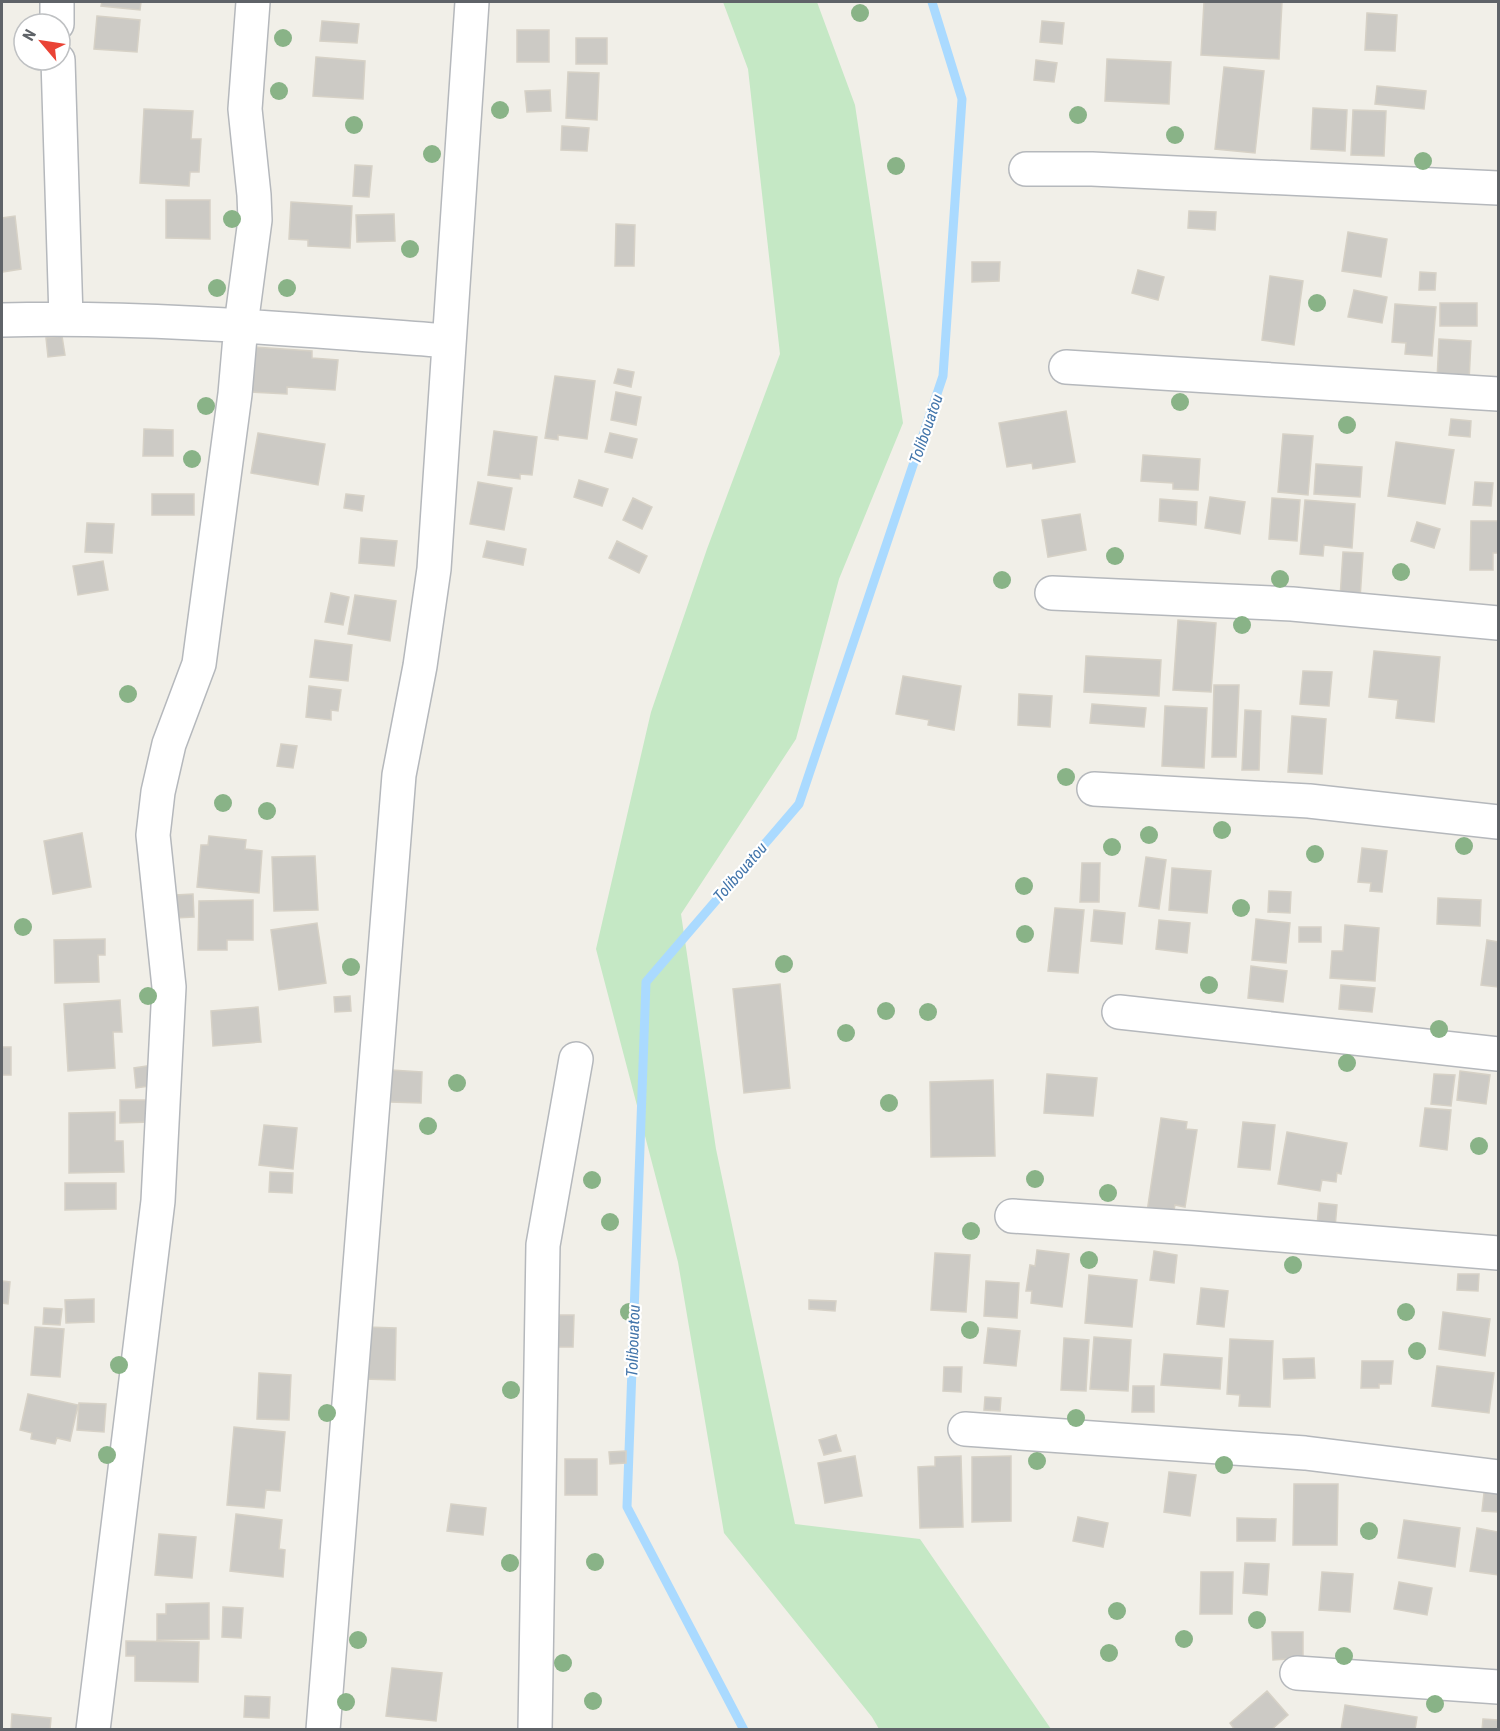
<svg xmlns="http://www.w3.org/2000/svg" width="1500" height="1731" font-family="'Roboto Condensed',sans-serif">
<rect width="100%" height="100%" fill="#f1efe8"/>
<path fill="#c5e8c5" d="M723,2H817L855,105L903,423L839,579L796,739L681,914L716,1149L795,1524L920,1539L1051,1729H879L872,1717L724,1533L678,1262L596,949L651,712L707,549L780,354L748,69Z"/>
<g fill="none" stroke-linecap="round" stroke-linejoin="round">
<path stroke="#aadaff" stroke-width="9" d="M744,1730L627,1507L646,982L799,804L943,376L962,99L932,2"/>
</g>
<path fill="#cccac5" stroke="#d6d1c6" stroke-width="1.5" d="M102,2H141L140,10L101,6Z
M1204,2H1282L1279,59L1201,55Z
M1367,13L1397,15L1395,51L1365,50Z
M97,16L140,20L137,52L94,49Z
M322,21L359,24L357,43L320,41Z
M1042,21L1064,23L1062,44L1040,42Z
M517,30H549V62H517Z
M576,38H607V64H576Z
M316,57L365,61L363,99L313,96Z
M1107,59L1171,62L1169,104L1105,101Z
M1036,60L1057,63L1054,82L1034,80Z
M1224,67L1264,71L1255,153L1215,149Z
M568,72L599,73L597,120L566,118Z
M1377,86L1426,91L1424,109L1375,104Z
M550,90L551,111L527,112L525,91Z
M1313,108L1347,110L1345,151L1311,149Z
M144,109L193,111L191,139H201L199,172H190L189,186L140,183Z
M1353,110L1386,111L1384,156L1351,155Z
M562,126L589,128L587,151L561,150Z
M355,165L372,166L369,197L353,196Z
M166,200H210V239L166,238Z
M291,202L352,206L350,248L308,246V240L289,239Z
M1189,211L1216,212L1215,230L1188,228Z
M394,214L395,241L357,242L356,215Z
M15,216L21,269L2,272V218Z
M616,224L635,225L634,266H615Z
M1348,232L1387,239L1381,277L1342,271Z
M972,262H1000L999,281L972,282Z
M1138,270L1164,277L1158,300L1132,293Z
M1420,272L1436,273L1435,290H1419Z
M1270,276L1303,281L1294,345L1262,340Z
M1354,290L1387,297L1382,323L1348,317Z
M1440,303H1477V326H1440Z
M1395,304L1436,307L1432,356L1405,354L1406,343L1392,342Z
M62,336L65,355L48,357L46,338Z
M1439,339L1471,341L1469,381L1437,380Z
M253,347L312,351V358L338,360L335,390L287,387V394L249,392Z
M618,369L634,372L631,387L614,383Z
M555,376L595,381L587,439L558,435V440L545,438Z
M616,392L641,397L636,425L611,420Z
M1066,411L1075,462L1033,469L1032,463L1007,467L999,423Z
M1451,419L1471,421L1470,437L1449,435Z
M144,429L173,430V456H143Z
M494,431L537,437L532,475L520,474V479L488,475Z
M258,433L325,444L318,485L251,473Z
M610,433L637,439L632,458L605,452Z
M1283,434L1313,436L1308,495L1278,492Z
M1396,442L1454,450L1445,504L1388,496Z
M1143,455L1200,459L1198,490L1173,489V483L1141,481Z
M1316,464L1362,467L1360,497L1314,494Z
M579,480L608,489L602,506L574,497Z
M478,482L512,488L504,530L470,524Z
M1475,482L1493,483L1491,506L1473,505Z
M152,494H194V515H152Z
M346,494L364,496L362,511L344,508Z
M1210,497L1245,502L1240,534L1205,528Z
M633,498L652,507L642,529L623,520Z
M1272,498L1300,500L1297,541L1269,539Z
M1160,499L1197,502L1196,525L1159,521Z
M1305,500L1355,504L1352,548L1324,545L1323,556L1300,554Z
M1080,514L1086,550L1048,557L1042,520Z
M1471,521H1498V553H1493V570H1470Z
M1417,522L1440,529L1434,548L1411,541Z
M87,523L114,524L112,553L85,552Z
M361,538L397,541L394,566L359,563Z
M487,541L526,549L523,565L483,557Z
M617,541L647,556L639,573L609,558Z
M1343,552L1363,553L1360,599L1340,598Z
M103,561L108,590L78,595L73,566Z
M331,593L349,597L343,625L325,622Z
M355,595L396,601L390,641L348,634Z
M1178,620L1216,623L1211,692L1173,690Z
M315,640L352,645L348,681L310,677Z
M1374,651L1440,657L1434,722L1396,718L1398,700L1369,697Z
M1086,656L1161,660L1159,696L1084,692Z
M1303,671L1332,672L1329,706L1300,704Z
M903,676L961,686L954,730L928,725L929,720L896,714Z
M1214,685H1239L1236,757H1212Z
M309,686L341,690L338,711L331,710V720L306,717Z
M1019,694L1052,696L1050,727L1018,725Z
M1092,704L1146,708L1144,727L1090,723Z
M1165,706L1207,708L1204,768L1162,766Z
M1245,710L1261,711L1259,770H1242Z
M1292,716L1326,719L1322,774L1288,772Z
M281,744L297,746L293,768L277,766Z
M82,833L91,887L53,894L44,841Z
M209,836L246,840L245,849L262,851L259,893L197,887L201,845H208Z
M1362,848L1387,851L1382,892L1370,891L1371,883L1358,882Z
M315,856L318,910L274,911L272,857Z
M1146,857L1166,860L1159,909L1139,906Z
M1082,863H1100L1099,902H1080Z
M1172,868L1211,871L1207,913L1169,910Z
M1269,891L1291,892L1290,913L1268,912Z
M193,894L194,917L175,918V895Z
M1438,898L1481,900L1480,926L1437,924Z
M253,900V940H227V950H198L199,901Z
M1055,908L1084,910L1078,973L1048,971Z
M1094,910L1125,913L1122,944L1091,941Z
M1256,919L1290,923L1286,963L1252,960Z
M1159,920L1190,923L1187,953L1156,949Z
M317,923L326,983L279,990L271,930Z
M1345,925L1379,928L1375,981L1330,978L1332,951H1343Z
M1299,927H1321V942H1299Z
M105,939V955H98L99,982L55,983L54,940Z
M1487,940L1498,942V987L1481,985Z
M1251,966L1287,971L1283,1002L1248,998Z
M780,984L790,1088L744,1093L733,989Z
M1341,985L1375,988L1372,1012L1339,1009Z
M350,996L351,1011L335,1012L334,997Z
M120,1000L122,1032H113L115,1068L68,1071L64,1004Z
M258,1007L261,1042L213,1046L211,1011Z
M2,1047H11V1075H2Z
M153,1065L156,1085L136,1088L134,1068Z
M391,1070L422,1072L421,1103L390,1102Z
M1460,1071L1490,1075L1486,1104L1457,1100Z
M1047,1074L1097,1078L1093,1116L1044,1113Z
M1434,1074L1455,1075L1451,1106L1431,1104Z
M993,1080L995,1156L931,1157L930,1082Z
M120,1100H151V1122L120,1123Z
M1425,1108L1451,1110L1447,1150L1420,1146Z
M115,1112V1141H123L124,1172L69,1173V1113Z
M1161,1118L1187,1122L1186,1129L1197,1130L1185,1207L1175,1205L1173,1215L1147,1212Z
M1243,1122L1275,1125L1270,1170L1238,1167Z
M264,1125L297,1128L293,1169L259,1165Z
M1287,1132L1347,1143L1341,1174L1337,1173L1336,1182L1322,1180L1320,1191L1278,1184Z
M270,1172L293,1173L292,1193L269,1192Z
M65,1183H116V1209L65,1210Z
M1319,1203L1337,1205L1335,1228L1317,1226Z
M1037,1250L1069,1254L1062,1307L1031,1303L1032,1291H1026L1030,1265L1035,1266Z
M1154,1251L1177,1255L1174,1283L1150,1280Z
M935,1253L970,1255L966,1312L931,1310Z
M1458,1274H1479L1478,1291L1457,1290Z
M1089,1275L1137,1280L1132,1327L1085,1323Z
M2,1281L10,1282L8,1304L2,1303Z
M986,1281L1019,1283L1017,1318L984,1316Z
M1201,1288L1228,1291L1224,1327L1197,1324Z
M94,1299V1322L66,1323L65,1300Z
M809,1300L836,1301L835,1311L809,1309Z
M44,1308L62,1309L60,1325L43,1324Z
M1443,1312L1490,1319L1485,1356L1439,1349Z
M550,1315H574L573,1347H548Z
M35,1327L64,1329L60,1377L31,1375Z
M366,1327L396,1328L395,1380L364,1379Z
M988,1328L1020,1331L1016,1366L984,1363Z
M1094,1337L1131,1340L1128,1391L1090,1389Z
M1064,1338L1089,1340L1086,1391L1061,1390Z
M1230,1339L1273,1341L1270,1407L1239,1406L1240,1395L1227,1394Z
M1164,1354L1222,1358L1220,1389L1161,1385Z
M1314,1358L1315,1378L1284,1379L1283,1359Z
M1362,1361H1393L1391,1384H1379V1388H1361Z
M1437,1366L1494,1373L1489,1413L1432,1406Z
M944,1367H962L961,1392L943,1391Z
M259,1373L291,1375L289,1420L257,1419Z
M1133,1386H1154V1412H1132Z
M28,1394L78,1405L70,1441L57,1438L55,1444L31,1439L32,1433L20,1430Z
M985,1397L1001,1398L1000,1411L984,1410Z
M79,1403L106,1404L104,1432L77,1430Z
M234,1427L285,1432L280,1491L266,1490L264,1508L227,1505Z
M836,1435L841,1451L824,1455L819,1440Z
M626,1451V1463L610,1464L609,1452Z
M855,1456L862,1496L825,1503L818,1463Z
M961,1456L963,1527L920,1528L918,1467L935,1466V1457Z
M1011,1456V1521L972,1522V1457Z
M565,1459H597V1495H565Z
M1169,1472L1196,1475L1190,1516L1164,1512Z
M1294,1484H1338L1337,1545H1293Z
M1485,1484L1498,1485V1512L1482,1511Z
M451,1504L486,1508L483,1535L447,1531Z
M236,1514L282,1520L279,1549L285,1550L283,1577L230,1571Z
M1078,1517L1108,1523L1103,1547L1073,1541Z
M1237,1518L1276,1519L1275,1541H1237Z
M1404,1520L1460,1528L1455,1567L1398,1558Z
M1477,1528L1498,1532V1575L1470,1571Z
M159,1534L196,1537L192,1578L155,1575Z
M1245,1563L1269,1564L1267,1595L1243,1593Z
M1201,1572H1233L1232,1614H1200Z
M1322,1572L1353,1574L1350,1612L1319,1610Z
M1399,1582L1432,1588L1427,1615L1394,1609Z
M209,1603V1639L157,1640V1614H166V1604Z
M223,1607L243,1608L241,1638L222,1637Z
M1272,1632H1303V1658L1273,1660Z
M126,1641L199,1642L198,1682L135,1681V1656H126Z
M392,1668L442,1673L436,1721L386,1716Z
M1267,1691L1288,1715L1271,1730H1235L1230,1723Z
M245,1696L270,1697L269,1718L244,1717Z
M1345,1705L1417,1717L1415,1730H1341Z
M12,1714L51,1718L50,1730H11Z
M1483,1719L1498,1720V1730H1482Z"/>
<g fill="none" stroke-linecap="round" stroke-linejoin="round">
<defs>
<path id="minor" d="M57,2V24
M58,60L66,318
M1026,169H1092L1498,188
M2,320C151,316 300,330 449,341
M1066,367L1498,394
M1052,593L1292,604L1498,623
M1094,789L1309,801L1498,822
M1119,1012L1498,1054
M1012,1216L1193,1228L1498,1253
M965,1429L1305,1453L1498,1477
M1297,1673L1498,1687
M93,1730L158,1201L169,987L153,835L158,792L169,744L199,664L235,394L241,325L255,220L254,195L245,109L253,2
M323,1730L399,775L420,666L434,569L472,2
M535,1730L543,1245L576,1059"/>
</defs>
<use href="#minor" stroke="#b5b8bc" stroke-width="36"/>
<use href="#minor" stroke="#fff" stroke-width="33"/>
</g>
<g fill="#89b387">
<circle cx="860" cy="13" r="9"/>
<circle cx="283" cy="38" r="9"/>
<circle cx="279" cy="91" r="9"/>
<circle cx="500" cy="110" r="9"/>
<circle cx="1078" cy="115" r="9"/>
<circle cx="354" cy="125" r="9"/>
<circle cx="1175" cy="135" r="9"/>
<circle cx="432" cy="154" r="9"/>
<circle cx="1423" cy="161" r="9"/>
<circle cx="896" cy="166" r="9"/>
<circle cx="232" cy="219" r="9"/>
<circle cx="410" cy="249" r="9"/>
<circle cx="217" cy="288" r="9"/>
<circle cx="287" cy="288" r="9"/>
<circle cx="1317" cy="303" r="9"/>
<circle cx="1180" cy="402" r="9"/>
<circle cx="206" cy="406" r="9"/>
<circle cx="1347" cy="425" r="9"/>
<circle cx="192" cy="459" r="9"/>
<circle cx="1115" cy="556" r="9"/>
<circle cx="1401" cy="572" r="9"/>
<circle cx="1280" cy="579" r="9"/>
<circle cx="1002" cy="580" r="9"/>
<circle cx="1242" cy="625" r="9"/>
<circle cx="128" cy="694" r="9"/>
<circle cx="1066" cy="777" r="9"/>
<circle cx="223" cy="803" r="9"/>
<circle cx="267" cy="811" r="9"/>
<circle cx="1222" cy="830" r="9"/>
<circle cx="1149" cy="835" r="9"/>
<circle cx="1464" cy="846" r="9"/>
<circle cx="1112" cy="847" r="9"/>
<circle cx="1315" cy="854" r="9"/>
<circle cx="1024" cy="886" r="9"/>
<circle cx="1241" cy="908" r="9"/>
<circle cx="23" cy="927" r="9"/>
<circle cx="1025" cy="934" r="9"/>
<circle cx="784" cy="964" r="9"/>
<circle cx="351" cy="967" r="9"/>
<circle cx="1209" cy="985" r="9"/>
<circle cx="148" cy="996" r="9"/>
<circle cx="886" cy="1011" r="9"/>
<circle cx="928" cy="1012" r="9"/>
<circle cx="1439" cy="1029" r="9"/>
<circle cx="846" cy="1033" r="9"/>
<circle cx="1347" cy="1063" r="9"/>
<circle cx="457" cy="1083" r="9"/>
<circle cx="889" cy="1103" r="9"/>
<circle cx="428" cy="1126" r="9"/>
<circle cx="1479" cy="1146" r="9"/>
<circle cx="1035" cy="1179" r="9"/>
<circle cx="592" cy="1180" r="9"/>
<circle cx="1108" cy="1193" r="9"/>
<circle cx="610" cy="1222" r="9"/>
<circle cx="971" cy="1231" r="9"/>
<circle cx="1089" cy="1260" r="9"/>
<circle cx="1293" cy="1265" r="9"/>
<circle cx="629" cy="1312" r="9"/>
<circle cx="1406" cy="1312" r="9"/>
<circle cx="970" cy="1330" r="9"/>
<circle cx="1417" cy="1351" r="9"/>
<circle cx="119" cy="1365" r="9"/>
<circle cx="511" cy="1390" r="9"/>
<circle cx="327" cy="1413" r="9"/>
<circle cx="1076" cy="1418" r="9"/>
<circle cx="107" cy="1455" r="9"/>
<circle cx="1037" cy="1461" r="9"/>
<circle cx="1224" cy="1465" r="9"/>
<circle cx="1369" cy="1531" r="9"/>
<circle cx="595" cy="1562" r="9"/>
<circle cx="510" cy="1563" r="9"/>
<circle cx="1117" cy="1611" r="9"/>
<circle cx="1257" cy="1620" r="9"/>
<circle cx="1184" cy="1639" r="9"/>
<circle cx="358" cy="1640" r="9"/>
<circle cx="1109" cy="1653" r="9"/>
<circle cx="1344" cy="1656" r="9"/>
<circle cx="563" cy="1663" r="9"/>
<circle cx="593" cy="1701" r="9"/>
<circle cx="346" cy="1702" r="9"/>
<circle cx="1435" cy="1704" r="9"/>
</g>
<g text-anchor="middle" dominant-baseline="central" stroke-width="4.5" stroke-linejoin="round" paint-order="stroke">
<g font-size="16" font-style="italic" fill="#4174aa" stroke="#fff">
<text transform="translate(926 429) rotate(-71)">Tolibouatou</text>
<text transform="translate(740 872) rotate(-49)">Tolibouatou</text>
<text transform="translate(633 1341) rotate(-88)">Tolibouatou</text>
</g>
</g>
<rect width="1500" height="1731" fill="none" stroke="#5f6368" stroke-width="6"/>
<g transform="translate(42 42) rotate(299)"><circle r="28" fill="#ffffff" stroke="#bfc1c3" stroke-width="1.5"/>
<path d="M0-4.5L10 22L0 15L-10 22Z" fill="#ea4335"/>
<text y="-9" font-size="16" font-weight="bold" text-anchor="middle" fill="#5f6368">N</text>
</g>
</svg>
